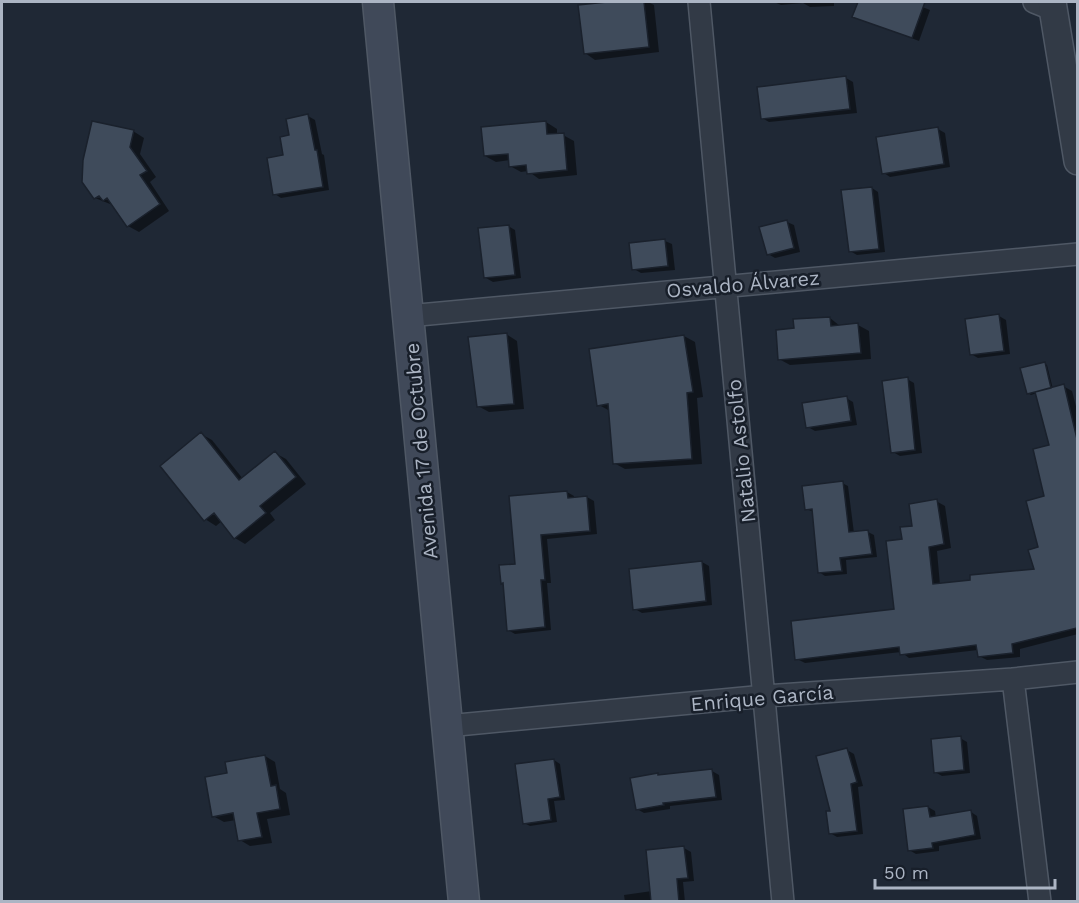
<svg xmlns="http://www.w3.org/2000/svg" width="1079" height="903" font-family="'Work Sans',sans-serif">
<rect width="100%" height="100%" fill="#1f2835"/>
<path fill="#0007" d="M620,2H648L654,5L659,52L595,60L585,53L580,6Z
M774,2H834V6L810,7L803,3L781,5Z
M859,2H910L930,10L919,41L854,16Z
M846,78L853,82L857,113L769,122L762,118Z
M308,116L315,120L322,154L324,155L329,190L281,198L275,194L285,156Z
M546,122L557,129V135H563L574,141L577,175L539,179L528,171L521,172L510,166V160L496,162L485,156Z
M938,129L945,133L950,167L890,177L884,173Z
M133,131L144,138L140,154L156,177L150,182L169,211L139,232L128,226L115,206L95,198Z
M872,188L878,192L885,252L857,255L850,251Z
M787,222L794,225L800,252L775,258L768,254Z
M508,226L515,230L521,278L493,282L486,278Z
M665,241L672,244L675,270L641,273L634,269Z
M999,316L1006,320L1010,354L978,358L971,354Z
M830,318L840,326L858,325L869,331L871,359L790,365L779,359Z
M506,334L517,341L524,409L489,412L478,406Z
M684,336L695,342L703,397L697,398L702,464L625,469L614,463L610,411L599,405Z
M1044,363L1047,365L1053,389L1063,386L1072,391L1078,414V634L1020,649V657L987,660L979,656L978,650L909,658L901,652L805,663L797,659L896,610L904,540L936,501L945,506L951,548L937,551L940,585L1036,570L1051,446L1037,393L1031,395L1028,393Z
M907,379L914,383L922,453L900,456L893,452Z
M846,398L853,402L857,425L815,431L808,427Z
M201,434L212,440L243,479L275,453L286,459L306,484L270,513L275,520L245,544L235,538L222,521L216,526L205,519Z
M842,483L848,486L854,533L868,532L874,535L877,557L846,560L847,574L825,576L819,572L814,512L806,509Z
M567,492L574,496V499L587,497L594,501L597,534L547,539L551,583H547L551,630L515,634L508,630L504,584L502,583L517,565Z
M702,562L709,566L712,605L642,613L635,609Z
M960,738L967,742L970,773L942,776L935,772Z
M847,750L854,754L863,786L858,787L863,834L837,837L830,833L832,812Z
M265,756L275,762L280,789L286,793L290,815L267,819L272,843L250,846L240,840L236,820L224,822L213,816L229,775Z
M554,760L560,764L565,800L554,801L557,822L530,826L524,823Z
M712,771L719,775L722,800L670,806V809L644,813L637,809L658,775L661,777Z
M928,807L935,811L936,818L971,812L977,816L981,839L939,846V851L916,854L909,850Z
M684,848L691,852L694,881L683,882L685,902H625L624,895L652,891Z"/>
<path fill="#3f4b5b" stroke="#1a212c" stroke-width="1.5" d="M607,2H644L649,47L584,54L578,5Z
M858,2H925L912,38L852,17Z
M846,76L850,109L761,119L757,87Z
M308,114L315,150H317L323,187L273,195L267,158L283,155L280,137L289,135L286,119Z
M92,121L134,130L130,147L147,171L140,175L160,204L127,227L107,198L103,201L99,196L94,199L82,182L83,160Z
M546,121L547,134L564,133L567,170L527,174L526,165L509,167L508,154L484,156L481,127Z
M938,127L944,164L882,174L876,137Z
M872,187L879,249L849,252L841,190Z
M787,220L794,248L767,255L759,227Z
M509,225L515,275L484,278L478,228Z
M665,239L668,266L632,270L629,243Z
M999,314L1004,351L970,355L965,319Z
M830,317L831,326L858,323L861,353L778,360L776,330L794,328L793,319Z
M507,333L514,404L477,407L468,337Z
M684,335L693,392L687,393L692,459L613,464L608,404L597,406L589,349Z
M1045,362L1051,388L1027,394L1020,368Z
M908,377L915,450L891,453L882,381Z
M1064,384L1077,439V628L1012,644L1013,653L978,657L976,645L900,655L899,647L795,660L791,621L894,609L886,541L902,539L900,527L912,526L909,504L937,499L944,544L929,547L933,584L970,580V575L1034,569L1028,550L1038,547L1026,501L1044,496L1033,449L1049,445L1035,392Z
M847,396L851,421L806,428L802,403Z
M201,432L239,480L275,451L296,477L260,506L266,513L234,539L214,513L204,521L160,466Z
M843,481L849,532L868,530L872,554L840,558L842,571L818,573L812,509L805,510L802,486Z
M567,491L568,498L587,496L590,531L541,535L545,580H541L545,627L507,631L503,583L501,584L499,565L515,564L509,496Z
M702,561L706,601L633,610L629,569Z
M961,736L964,770L934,773L931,739Z
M847,748L857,782L851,784L857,831L829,834L826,811H830L816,756Z
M265,755L271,786L276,785L280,809L257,813L262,837L238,841L233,813L212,817L205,777L227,773L225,762Z
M554,759L560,797L548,799L551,820L523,824L515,764Z
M712,769L716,797L663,803L664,805L636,810L630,778L658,773V775Z
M928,806L930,817L971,810L975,835L932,843L933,848L908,851L903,809Z
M684,846L688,878L677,879L679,902H651L646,850Z"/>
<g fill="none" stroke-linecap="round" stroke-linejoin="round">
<defs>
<path id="minor" d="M699,2L783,902
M1034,2L1054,10
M408,316L1078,254
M1013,679L1040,902
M447,726L765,696L1013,679L1078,672"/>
<path id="tertiary" d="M1052,2L1078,161"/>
<path id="secondary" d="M378,2L464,902"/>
</defs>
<use href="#minor" stroke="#4f5865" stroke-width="24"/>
<use href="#tertiary" stroke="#4f5865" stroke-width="30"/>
<use href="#secondary" stroke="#4f5865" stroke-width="33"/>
<use href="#minor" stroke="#323a46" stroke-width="21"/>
<use href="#tertiary" stroke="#323a46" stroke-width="27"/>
<use href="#secondary" stroke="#404959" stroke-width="30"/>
</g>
<g text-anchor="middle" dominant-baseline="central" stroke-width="5" stroke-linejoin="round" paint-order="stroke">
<g font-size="20" fill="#acb5c4" stroke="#181f2a">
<text transform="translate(743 284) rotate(-5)">Osvaldo Álvarez</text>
<text transform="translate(421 451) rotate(-95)">Avenida 17 de Octubre</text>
<text transform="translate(741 451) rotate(-96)">Natalio Astolfo</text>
<text transform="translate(762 698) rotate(-5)">Enrique García</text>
</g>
</g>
<rect width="1079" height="903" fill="none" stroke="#acb5c4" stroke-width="6"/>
<path d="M875 879v9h180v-9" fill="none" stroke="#acb5c4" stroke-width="3"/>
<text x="884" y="879" font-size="18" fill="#acb5c4" stroke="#181f2a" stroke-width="4.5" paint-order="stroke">50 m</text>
</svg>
